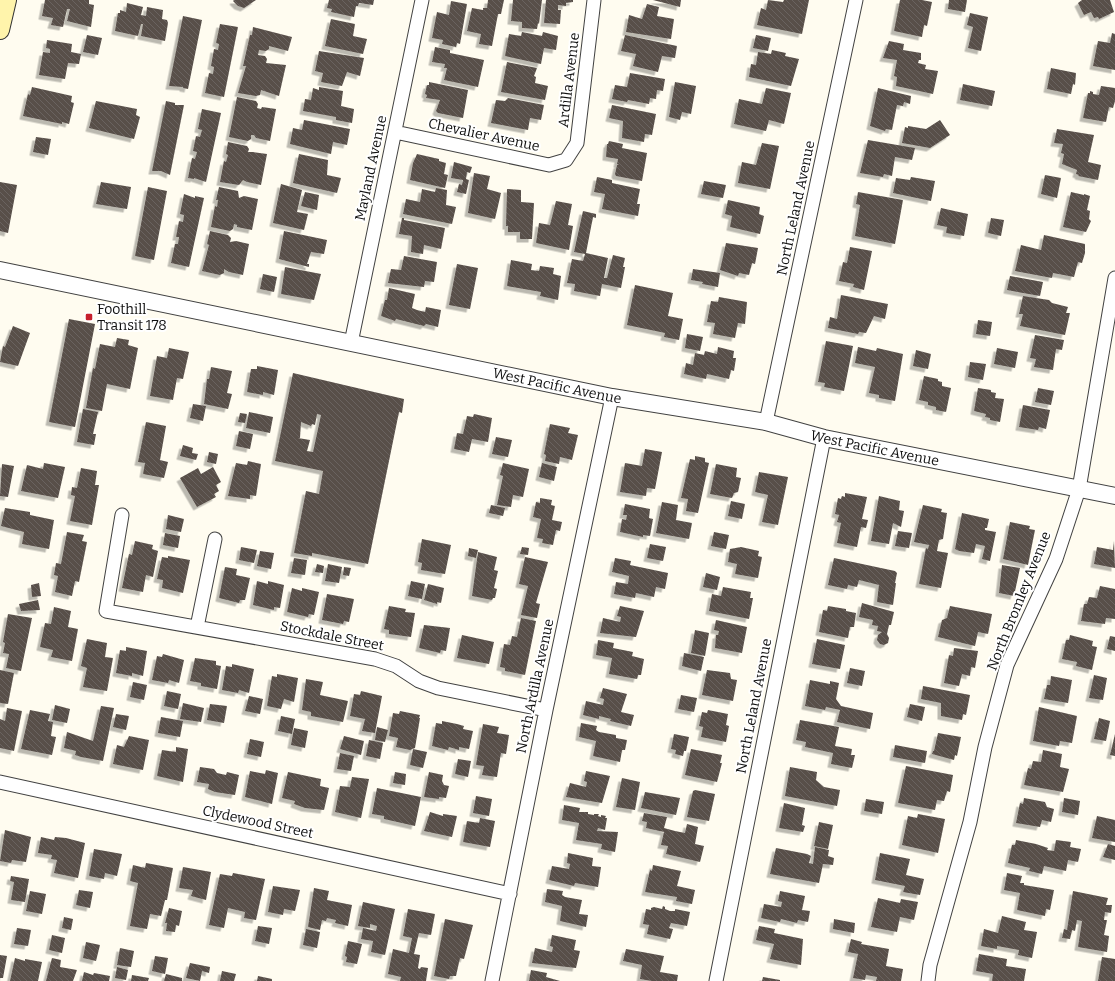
<svg xmlns="http://www.w3.org/2000/svg" width="1115" height="981" font-family="Bitter,serif">
<defs>
<pattern id="building-back-hatch" width="6" height="6" patternUnits="userSpaceOnUse"><rect width="6" height="6" fill="#584f4a"/><path d="M-1 5l2 2M0 0l6 6M5-1l2 2" fill="none" stroke="#6b6460"/></pattern>
<filter id="shadow"><feDropShadow dx="-3.5" dy="3.5" stdDeviation="0" flood-color="#0004"/></filter>
</defs>
<rect width="100%" height="100%" fill="#fffcf0"/>
<path fill="url(#building-back-hatch)" fill-rule="evenodd" filter="url(#shadow)" d="M45,0H89V4L94,5L91,27L67,21L70,9H67L63,27L51,25L53,18L42,16Z
M234,0H256L244,8L238,6L233,1Z
M329,0H374L373,5L359,3L358,6H356L354,17L331,12L332,9L327,8Z
M488,0H504L501,14H498L492,46L479,44L481,34L467,31L472,8L483,10V8H487Z
M513,0H542L539,24L538,23L537,29L522,28V22L511,21Z
M546,0H573V2L566,3V6L558,5V10H561L560,24L544,23Z
M653,0H681L680,7Z
M768,0L783,2L784,0H809L802,34L757,25L761,8L766,10Z
M900,0H922L932,2L927,26L924,25L922,37L894,31Z
M949,0H967L965,12L948,9Z
M1082,0H1110L1114,12L1099,19L1098,17L1094,18L1091,12L1084,15L1078,3Z
M451,1L467,4L460,44L457,43L456,47L442,44L443,40L432,38L437,12L449,15Z
M127,3L143,7L141,15L146,16L147,7L163,10L162,19L167,20L168,23L165,41L141,36L143,24H141L138,36L115,31L118,13H120V10L126,12Z
M647,4L659,7L657,16L674,19L671,39L626,32L629,15L642,19Z
M970,13L988,17L981,51L968,48L973,27L967,25Z
M183,16L202,20L188,89L183,88V87L169,86Z
M331,19L355,24L353,36L367,39L363,54L325,46Z
M220,24L238,27L224,97L205,93L209,73L213,74L214,67L211,66L214,49L218,50L219,44L216,43Z
M253,27L292,37L288,51L269,46V49L266,51L259,50L258,55L265,56L267,59L266,63L286,65L279,96L261,90L260,95L256,96L238,93L246,66H243L250,35H252Z
M522,32L542,36L543,32L558,36L556,50L544,48L541,64L505,56L509,34L521,36Z
M1112,33L1115,34V70L1093,66L1098,41L1110,43Z
M87,35L102,38L98,55L83,52Z
M625,35L677,46L675,58L662,56L658,72L633,66L636,54L621,51Z
M756,35L771,38L768,51L753,48Z
M47,40L72,44L71,52L81,54L79,64L68,63L65,79L39,75L43,52L50,53V49L46,48Z
M889,41L904,44L903,50L921,53V60H919L918,63L926,65L925,69L938,71L933,94L896,86L897,77L894,76L897,60L883,58Z
M435,47L450,50V53L484,60L478,87L444,80L447,68H444L445,64L432,62Z
M772,50L786,53L785,56L799,59L791,86L749,77L751,64L756,65L758,52L771,54Z
M319,51L364,58L360,76L347,72L342,86L321,82L323,73L315,71Z
M507,62L537,68L534,76L536,77L535,83L548,86L545,100L501,92Z
M1051,68L1076,73L1075,85L1073,84L1071,94L1047,89Z
M630,73L665,79L663,91L657,90L656,99L650,98L649,104L628,100L627,102L612,99L615,85L627,87Z
M429,82L468,90L463,118L438,113L436,111L440,100L426,98L427,95L425,94L427,85H429Z
M675,82L696,86L691,114L682,112L680,120L669,117Z
M963,84L995,91L992,106L960,100Z
M1101,86L1115,88V101L1113,108L1109,107L1106,122L1083,118L1088,93H1090V91L1093,92V94L1099,95Z
M32,87L72,96L71,102L74,103L69,124L62,122V124L23,116L28,94L30,95Z
M319,87L343,91L341,106L354,109L352,123L336,120V117L303,111L305,99L311,100L313,88L319,90Z
M766,88L791,93L784,124L769,120L766,131L734,124L739,99L762,104Z
M878,88L911,96L910,104L904,102L903,106L897,105L892,130L886,129L885,131L870,126Z
M237,97L256,101L258,104L257,108L261,109L262,107L276,109L270,141L256,138L254,135H251V139L248,141L229,137Z
M508,98L544,105L541,120L530,118L528,130L491,123L496,100L505,101Z
M96,101L137,109L136,115L140,117L134,139L89,128Z
M166,101L175,103V105H184L170,175L161,171H152Z
M612,105L656,114L652,135L645,134L644,142L622,138L623,121L609,118Z
M202,109L221,113L206,182L194,178V179L188,178L192,158L195,159L197,152L193,151L196,136L200,137L202,130L198,129Z
M304,120L350,129L347,145L333,142L331,154L290,144L293,128L302,130Z
M940,120L950,135L930,148L902,143L905,127L908,128V126L926,129Z
M1057,129L1094,135L1088,162L1101,165L1098,180L1078,176L1079,175L1076,174L1077,170L1062,164L1064,154L1061,153L1063,144L1054,143Z
M36,137L51,139L48,155L33,152Z
M868,140L915,148L912,160L895,157L892,176L884,174L883,177L860,173Z
M609,141L623,144L622,148L647,153L642,181L616,176L615,174L617,165L619,164H617L618,159L606,157L607,144H608Z
M228,142L247,146L249,149L248,152H253L267,154L261,185L247,182L243,180L239,185L220,182L224,161L226,162L228,155L226,154Z
M762,143L779,146L770,189L738,183L742,162L756,165Z
M299,154L328,160L327,175L341,178L337,193L293,183Z
M417,154L439,159V161L446,163L444,174L448,175L445,188L410,180L413,163Z
M454,162L472,167L470,173L467,172L466,179L469,180L466,194L457,192L459,184L462,185L463,180L451,178Z
M474,173L490,176L487,189L501,193L495,219L468,213Z
M1045,175L1061,178L1057,198L1041,194Z
M597,177L612,180V183L640,189L637,204H640L638,216L602,209L605,194L594,192Z
M911,177L935,181L931,201L893,193L896,178L910,180Z
M704,181L726,185L723,198L701,194Z
M0,182L17,185L8,233L0,231Z
M101,182L131,187L127,209L96,204Z
M281,184L302,190L297,212L308,214L304,230L273,223Z
M148,187L167,191L154,260L135,256Z
M219,187L238,191L239,198L244,196L258,199L252,230L237,227V225L234,224L233,229L230,231L211,227L215,206L217,207L218,200H216Z
M436,188L447,190L446,205L456,207L452,224L403,214L406,199L420,202L422,189L435,192Z
M507,189L521,190V202L534,203L532,239H520V232H508V226H506Z
M305,192L319,195L317,210L301,206Z
M858,192L903,200L895,244L855,236L860,205L856,204Z
M1071,192L1084,195V194L1090,196L1087,210L1090,211L1089,219L1091,221L1086,232L1063,227Z
M184,194L195,198V196L204,198L189,267L171,263L175,244H178L179,237H176L179,221L183,222L184,215L180,214Z
M728,200L760,207L759,214L764,216L760,234L730,227L732,216L725,214Z
M556,201L572,204L568,225L573,226L569,250L536,243L539,223L550,225Z
M941,208L968,214L964,236L946,233L947,227L937,225Z
M583,211L596,214V218L593,217L586,253L608,258L604,278H607L613,255L625,258L623,267H625L621,288L602,284L600,296L574,291L575,284L567,283L572,259L583,261L585,254L574,252Z
M402,218H404V220L445,228L441,249L424,245L423,254L411,252L412,236L399,234Z
M991,218L1004,220L1001,236L988,233Z
M210,231L228,235L231,238L230,242L236,241L249,244L243,275L229,272L224,269V273L220,275L202,271L209,245L207,244Z
M284,231L327,240L324,254L311,252L307,264H309V267L279,259Z
M1044,235L1085,244V253L1082,263L1078,262L1074,277L1053,273L1052,278L1015,271L1021,245L1041,250Z
M726,243L758,248L755,264L752,263L749,275L739,273L738,276L720,270Z
M850,247L872,251L864,290L853,287L854,284L839,281L843,262L847,263Z
M404,256L437,262L434,282L425,281L424,287L388,283L391,269L401,270Z
M511,260L532,264L531,270L539,271L540,266L554,268L553,274L561,276L558,300L540,296L541,292L507,286Z
M457,264L478,268L470,309L449,305Z
M285,267L321,274L314,300L281,294Z
M693,269L720,273L718,287L702,284L703,282L691,280Z
M263,274L277,277L274,292L260,289Z
M1010,276L1043,282L1040,296L1007,290Z
M635,285L673,293L668,316L683,319L679,340L664,337L665,333L627,325Z
M389,288L415,294L412,308L417,310L425,312L426,307L441,310L438,327L426,324L424,326L396,319L395,321L381,316L385,300H387Z
M841,295L888,304L885,319L874,316L866,333L859,332L858,334L828,328L830,317L837,319Z
M1023,296L1049,300L1052,303L1068,307L1066,313H1070L1065,335L1020,326L1023,314H1019Z
M719,297L747,302L745,324L738,323L735,338L713,334L715,323L707,322L711,301L718,302Z
M69,319L95,324L75,427L49,422Z
M978,320L992,322L990,336L976,334Z
M13,326L30,333L18,366L0,362L3,346L5,347Z
M687,334L703,337L700,351L685,348Z
M1035,335L1064,340L1062,350L1056,349L1053,370L1034,367L1036,359L1030,358Z
M117,338L129,340L128,345L138,348L130,389L107,384L102,411L86,408L93,368L95,369L100,344L115,347Z
M826,341L853,346L844,391L824,387L825,383L818,382Z
M718,347L734,351L733,358H736L734,371L731,370L729,379L707,374L706,379L684,374L686,363L693,365L695,353L704,355L705,351L717,354Z
M858,347L876,351L877,348L903,354L895,401L879,398V395L869,393L875,367L855,363Z
M169,348L189,352L183,379L177,378L173,400L150,396L157,356L167,358Z
M997,348L1018,352L1015,368L994,364Z
M916,350L931,354L928,369L913,366Z
M970,362L986,364L983,380L968,377Z
M257,366L278,370L274,395L263,392V395L247,392L251,369H257Z
M211,367L232,371L227,393L232,394L228,409L204,404L207,379H209Z
M293,373L404,399L402,413L399,412L368,564L312,553V556L294,553L306,491L319,494L323,471L275,461ZM317,414L321,415L313,452L307,451L310,440L298,438H300L301,422L311,426L312,424L315,425Z
M924,376L938,379V381L942,382V386L951,388L946,412L936,410V407L928,405V402L919,400Z
M978,388L991,390V392L996,393L995,398L1004,399L1000,422L990,420V418L985,417L986,414L974,411Z
M1038,388L1054,391L1051,405L1035,402Z
M193,404L206,406L203,421L190,418Z
M1023,405L1050,410L1046,429L1039,427L1038,430L1019,427Z
M83,409L98,412L93,434H96L94,445L77,442Z
M249,412L273,417L270,433L246,428Z
M240,413L247,414L245,423L238,422Z
M474,414L492,418L488,442L472,439L469,452L454,449L457,433L463,434L467,416L473,417Z
M146,422L166,426L160,460L168,462L164,478L143,474L145,463L138,462Z
M550,424L570,428L568,433L578,435L572,460L560,457L559,464L545,461L546,455L544,454Z
M239,431L253,434L250,449L236,446Z
M496,437L512,440L508,457L492,454Z
M183,445L193,448L192,453L198,454L196,460L180,456Z
M645,449L662,452L655,489L647,488L646,496L620,492L625,463L642,466Z
M209,452L218,454L216,464L207,462Z
M695,456L705,458V462L709,463L698,513L686,511L688,499L681,498L690,459L695,460Z
M248,461L261,464L256,496L250,495V499L228,496L236,463L247,465Z
M44,463L65,467L58,498L21,491L27,465L43,469Z
M503,463L529,469L523,497L513,495L511,507L497,505L503,476L500,475Z
M542,463L557,467L554,481L539,477Z
M2,464L14,466L8,497L0,496Z
M716,464L737,468L736,477L741,478L738,492L734,493L732,498L710,494Z
M213,467L221,482L216,485L219,491L214,494L216,497L197,507L180,478L198,468L201,474Z
M81,468L97,471L95,485H99L92,525L70,521L75,496L71,495L72,487L77,488Z
M759,472L788,477L778,525L762,522L768,495L755,492Z
M845,493L867,497L862,519L868,520L866,528L861,527L857,547L837,543L841,523L837,522L839,515L835,514L838,498L841,499L842,496L845,497Z
M879,496L900,501L899,510L904,511L901,527L893,523L889,544L871,541Z
M540,498L552,500L551,505L555,506L552,520L562,522L560,531L556,530L553,545L542,543L543,539L537,538L541,519L533,517L536,502L540,503Z
M731,501L745,504L742,519L728,516Z
M662,502L678,505L676,520L692,523L689,539L656,533Z
M625,504L650,509L649,518L653,519L650,536L643,535V537L620,532L622,519L626,520L627,515H623Z
M491,505L505,508L503,516L489,513Z
M923,505L942,509L941,512L947,513L943,539L939,540L937,551L948,553L941,588L919,584L926,548L928,549L929,545L914,542Z
M5,508L30,512V515L54,520L49,549L22,544L24,532L1,526Z
M962,513L989,519L987,528H985V530L996,532L990,561L982,559L985,546L976,544L974,553L959,551L955,549Z
M168,515L184,519L181,532L166,529Z
M1010,522L1030,526L1029,529L1035,530L1028,565L1003,559Z
M898,531L912,533L909,548L895,546Z
M67,532L84,535L82,541L87,542L79,582L75,581L72,596L55,592L58,576L54,575L56,563L61,564Z
M714,532L729,535L726,549L711,546Z
M165,533L180,536L178,548L163,545Z
M422,539L451,545L445,574L421,570L422,563L418,562Z
M135,541L153,545L152,549L158,551L153,577L146,575L143,592L122,588L129,554L132,555Z
M1114,541L1115,568L1094,564L1097,547L1113,550Z
M650,544L666,547L663,561L647,558Z
M241,547L257,550L254,563L239,560Z
M522,547L529,548L528,555L520,554Z
M741,547L759,551L758,556L762,557L758,578L735,574L737,564L728,562L730,549Z
M469,548L478,550L476,558L468,556Z
M260,551L274,553L271,569L257,566Z
M478,552L497,557L494,570L498,571L494,588L497,589L495,598H493L492,600L472,596Z
M168,556L190,560L183,593L162,588L163,580L157,579L162,557L168,558Z
M525,557L548,562L536,603L540,604L537,618L521,615L528,586L519,584Z
M294,558L307,560L305,575L291,573Z
M615,558L631,561L630,565L668,573L665,589L656,587L654,597L636,593L635,598L614,594L616,582L628,584L629,576L612,572Z
M834,558L895,571L897,573L895,583H896L893,605L877,602L879,584V585L859,580L857,587L848,585L847,589L828,585Z
M317,564L324,566L323,573L315,572Z
M328,564L342,567L339,583L325,581Z
M1002,565L1020,568L1014,596L999,593Z
M225,567L237,569L236,575L250,578L245,600H240L239,603L219,598Z
M344,567L351,568L349,576L343,575Z
M706,573L720,577L717,590L703,587Z
M257,581L268,584V581L284,585L280,608L274,607V610L253,605Z
M411,581L425,584L422,599L408,596Z
M39,583L41,596L32,597L31,585Z
M428,584L444,588L441,603L437,602V604L424,600Z
M1100,586L1115,589V619L1106,618L1105,624L1081,621L1084,604H1087L1089,597L1097,598Z
M723,587L751,592L750,598H753L749,619L709,611L712,594L721,596Z
M292,588L302,591V588L319,592L314,615L309,614L308,617L287,612Z
M327,594L354,599L349,622L344,621L343,624L322,620Z
M38,600L40,610L21,611L19,604Z
M862,603L894,612L891,625H889L887,634L889,638L888,643L884,645L880,644L877,640L878,635L882,632L877,631L878,626L872,625L873,620L859,617Z
M389,606L406,609L405,612L415,613L411,637L389,634V630L384,629Z
M620,606L644,611L636,637L600,633L603,618L620,622L621,617L617,616Z
M828,606L846,609V611L856,613L854,627H850L848,638L819,632L823,610L827,611Z
M950,606L992,614L988,634L978,632L975,646L938,637L942,620L947,618Z
M54,607L71,611L68,627L78,629L72,661L51,657L53,650L40,647L45,623L51,624Z
M8,614L32,618L21,671L6,668L9,654L3,653L5,643L3,642Z
M521,618L536,621L525,675L505,671V668L500,667L504,644L510,645L512,636L517,637Z
M716,620L747,627L742,653L715,648L716,635H718L719,631L714,630Z
M424,625L450,628L446,651L441,650L440,653L419,648Z
M695,630L709,633L705,656L691,653Z
M462,635L494,642L489,664L457,658Z
M1070,635L1093,641L1092,646L1097,647L1092,670L1076,666L1077,662L1062,659L1066,640H1069Z
M1110,636L1115,637V651L1107,649Z
M87,639L107,643L105,657L113,658L107,691L83,687L87,668L81,666Z
M817,639L845,645L840,669L812,664Z
M598,640L614,643L613,648L633,652L632,656L644,659L641,675H638L637,679L609,674L612,658L596,655Z
M126,647L147,651L143,676L132,673V676L116,673L120,650L126,651Z
M954,648L978,651L975,668L971,667L970,676L962,674L959,686L944,683L949,655L953,656Z
M684,653L704,657L701,671L682,666Z
M163,654L184,660L179,683L169,680L168,683L152,680L157,656L162,657Z
M195,658L216,661V665L221,666L217,689L201,686V683L190,681Z
M232,664L254,669L249,693L239,690L238,693L222,690L226,666L232,667Z
M850,668L865,671L862,686L847,683Z
M0,670L14,673L8,704L0,703Z
M707,670L730,673L731,679L737,680L733,701L702,695Z
M277,674L298,678L294,702L284,699L281,709L267,706L272,676L277,677Z
M1094,675L1107,678L1103,700L1089,698Z
M1051,676L1072,680L1068,703L1044,699L1047,685H1050Z
M306,679L323,682L320,695L348,701L343,722L311,716V712L302,710Z
M810,680L830,684V681L839,683L836,699L841,706L873,713L870,729L837,722L840,710L826,707L825,710L805,706Z
M133,682L147,685L144,700L130,697Z
M923,686L970,695L966,715L963,714L962,720L941,716V703L921,699Z
M603,688L627,694L621,712L634,715L631,726L610,721L611,719L599,716V719L583,715L586,701L603,705L604,699L600,698Z
M167,691L181,694L178,709L164,706Z
M361,691L382,696L375,733L362,731L365,719L350,716L354,694L360,695Z
M681,695L697,698L694,712L678,709Z
M249,696L263,699L260,714L245,711Z
M183,703L204,708L201,722L180,719Z
M210,704L227,706L224,723L207,720Z
M910,704L925,707L922,721L907,717Z
M55,705L70,709L67,723L52,720Z
M101,706L114,708L103,761L81,757L75,755L76,751L64,748L67,732L93,741Z
M1039,707L1077,716L1072,743L1060,741L1059,746L1033,741Z
M7,708L22,711L14,751L0,748V719L5,721Z
M30,710L50,714L48,721L53,722L51,736L56,737L52,755L21,749Z
M708,710L728,714L726,725L729,726L726,742L701,737L703,727L699,726L702,712L707,713Z
M400,711L420,715L419,718H420L415,748L410,750L396,747L398,738L389,736L393,713L399,714Z
M116,714L129,716L126,730L113,727Z
M281,716L295,719L292,734L278,731Z
M161,717L183,721L180,737L158,733Z
M1099,718L1110,721L1106,741L1094,739Z
M800,720L839,727L835,746L852,749L851,755H855L852,768L831,764L833,753L805,747L806,742L796,740Z
M442,721L457,724L464,726L463,729L473,731L469,749L459,747V750L449,747L448,750L432,746L436,723L442,724Z
M581,723L597,726L596,730L599,732L616,735V738L627,740L625,750H622L620,762L593,756L596,741L579,737Z
M483,724L499,727L497,733L509,735L506,754L501,753L497,777L482,775L484,766L476,765Z
M377,727L388,730L385,742L375,740Z
M294,728L308,731L305,748L291,745Z
M938,733L961,737L957,756L955,755L954,760L932,754L933,751H934Z
M674,734L689,737L686,751H684L683,756L675,754L676,750L671,749Z
M1115,734V756L1110,755Z
M129,736L149,740L143,770L113,764L117,745L124,747Z
M344,736L364,741L361,755L340,749Z
M250,739L264,742L261,757L247,754Z
M369,740L383,743L380,759L366,756Z
M895,745L927,751L925,763L893,757Z
M176,747L188,749L183,782L157,776L162,750L176,752Z
M413,749L427,752L423,768L410,765Z
M691,749L722,755L720,763H722L717,782L685,775Z
M1043,750L1062,754L1060,767L1069,769L1063,792L1024,785L1028,768L1031,769L1033,761L1041,762Z
M340,753L354,756L351,771L337,769Z
M458,759L471,761L468,777L455,774Z
M906,766L953,775L950,792L947,791L944,801L937,800L935,810L898,803Z
M200,767L214,769L217,773L226,775L227,772L239,775L235,795L215,792L208,789L209,784L197,782Z
M790,767L817,772L816,780L824,787L840,790L837,806L785,796Z
M266,770L278,773L272,804L245,797L250,771L265,774Z
M586,771L610,776L602,803L566,797L570,783L586,787L587,782L584,781Z
M288,772L321,779L320,786L329,788L324,810L305,808L294,804L295,801L282,798Z
M395,772L406,774L405,785L393,783Z
M429,772L443,775L442,781L444,785L449,786L446,798L439,797V799L424,797Z
M352,777L369,779L361,818L335,812L340,786L350,787Z
M622,778L640,782L635,810L616,807Z
M377,788L421,797L415,826L384,819V816L372,814Z
M695,790L715,794L709,821L687,817L693,791Z
M645,792L680,798L676,815L641,808Z
M476,796L492,799L489,816L473,813Z
M1024,798L1045,802L1047,807L1054,809L1051,822L1042,820L1040,827L1016,823L1020,803L1023,804Z
M1064,798L1080,801L1078,815L1062,812Z
M866,799L884,802L882,814L864,811Z
M784,803L805,808L802,825L805,826L803,832L779,828Z
M564,805L580,808L579,812H588V814L594,815V814H599L598,816L601,817V815L606,816L605,818H607L605,830L598,828L597,831L618,832L615,852L601,849L602,844L576,840L579,823L562,820Z
M430,812L443,816V814L457,816L452,837L424,831Z
M644,813L667,817L664,828L675,831L685,833L687,824L698,827L695,844L704,846L700,862L666,854L668,846L661,845L664,832L646,828L647,822L642,821Z
M918,814L945,819L938,853L902,845L908,816L917,818Z
M1097,816L1115,820V842L1092,838Z
M480,818L495,821L490,847L463,842L467,821L479,823Z
M819,822L833,825L828,849L814,846Z
M5,830L31,837L26,862L12,860L11,863L0,861Z
M41,837L54,840L55,837L66,838L85,843L78,878L54,873L57,860L51,859L52,855L38,853Z
M1016,840L1036,844L1048,848L1047,850L1054,851L1056,840L1071,842L1070,847L1081,849L1078,862L1068,860L1066,871L1044,866L1042,874L1029,871L1030,868L1008,863L1012,845H1015Z
M1108,844L1115,846V860L1103,857Z
M815,847L829,850L828,856L834,858L833,865L823,864L819,883L770,874L776,848L807,854L811,856L809,863L813,864Z
M94,849L122,854L117,876L105,873L104,879L89,876Z
M568,853L593,858L592,866L601,867L598,887L575,883L574,886L549,880L552,866L569,869L570,864L567,863Z
M880,853L910,859L906,875L924,879L920,895L903,892L905,886L875,880Z
M146,863L173,868L167,900H165L161,916L150,914L147,929L130,926L138,883L130,881L133,865L145,868Z
M653,865L681,871L677,886L695,890L692,904L676,901L677,897L645,892L650,870L652,871Z
M183,867L211,872L206,900L191,896L193,890L179,888Z
M233,873L265,879L256,920L244,918L245,912L228,908L224,928L209,925L220,874L232,876Z
M1007,873L1022,876L1020,883H1024V885L1054,890L1050,910L1046,909L1045,916L1017,910L1020,893L1004,890Z
M11,876L29,879L25,902L11,900L14,882L10,881Z
M273,886L300,890L295,911L284,909L283,915L268,912Z
M314,888L329,891L327,900L352,905L348,926L335,923L336,920L327,918L326,921L322,920L320,930L308,927Z
M547,889L563,891L562,895L565,897L582,900L579,914L588,915L586,927L560,921L562,906L545,902Z
M79,890L93,892L90,908L76,905Z
M30,891L46,894L42,914L26,911Z
M780,891L805,896L802,910L810,911L808,922L798,920L797,923L781,919L780,922L761,918L764,904L781,907L782,902L778,901Z
M1073,891L1108,898L1106,905H1112L1111,913L1105,912L1104,920H1107L1104,935L1109,936L1107,952L1078,947L1082,921L1077,920L1075,931L1072,930L1070,939L1062,938L1064,929L1067,930Z
M878,898L900,903L901,899L918,902L914,920L900,917L897,932L871,927Z
M363,902L395,909L385,955L371,952L373,941L361,939L363,928L376,931L377,926L370,924V928L358,926Z
M663,906L665,907V909L670,911H675V909L690,912L687,926L671,923L669,928L673,929L670,939L647,934L649,925L643,924L646,909L651,910V908L654,907L662,909Z
M169,908L182,911L179,926L176,925L175,932L166,931L167,923H165Z
M408,909L435,914L431,935L419,933L414,954L420,955L418,968L420,969L421,967L428,968L426,981H400L401,977L388,974L393,949L409,953L412,938L403,936Z
M1002,916L1026,922L1024,930L1037,932L1032,958L1018,955L1019,950L997,946V949L981,946L984,929L998,933Z
M64,917L73,919L71,930L62,928Z
M445,919L473,925L464,959L460,958L456,976H450L449,979L434,976Z
M834,919L855,923L854,933L833,929Z
M258,926L272,928L269,944L255,941Z
M759,926L775,929L774,933L803,939L801,965L770,959L774,944L756,940Z
M17,928L31,930L28,946L14,944Z
M306,929L320,932L317,948L303,945Z
M52,935L65,938L62,953L49,950Z
M552,935L576,940L574,950L580,951L576,968L532,963L535,948L552,952L553,947L550,946Z
M851,939L862,942L861,944L889,949L886,966L903,969L901,981H876L877,977L866,975L865,980L853,978L858,954L848,952Z
M348,941L362,944L357,964L346,962L347,957L345,956Z
M86,942L100,945L96,961L83,958Z
M120,948L134,951L131,967L117,965Z
M626,949L664,956L660,972L678,975L677,981H652L640,979L642,965L623,961Z
M979,954L1007,959L1006,966L1026,969L1024,981H992L993,974L976,971Z
M0,955L7,956L3,978H0Z
M155,956L168,958L165,974L152,971Z
M1102,957L1115,959V981H1098Z
M15,958L25,961V959L42,962L38,981H10Z
M52,958L61,960L60,967L77,970L73,981H46Z
M190,963L210,967L209,973L202,971L200,981L186,978Z
M117,967L128,970L126,980L115,978Z
M531,970L547,973L546,977L560,981H529Z
M222,971L236,974L234,981H220Z
M84,972L93,975L94,973L110,976L109,981H82Z
M166,974L182,978V981H164Z
M132,975L149,978L148,981H131Z
M258,976L272,979V981H257Z
M763,977L780,980V981H762Z"/>
<g fill="none" stroke-linecap="round" stroke-linejoin="round">
<defs>
<path id="minor" d="M395,132L549,165L566,160L577,143L594,0
M351,343L422,0
M766,422L856,0
M122,515L106,611L375,659L396,666L419,681L438,688L546,710
M197,627L215,539
M0,782L510,894
M492,981L546,710L612,397
M716,981L824,438
M928,981L930,965L970,822L985,747L1007,665L1056,559L1079,489L1115,278"/>
<g id="tertiary">
<path id="s1" d="M0,270L612,397L766,422L824,438L1115,496"/>
</g>
<path id="secondary" d="M0,30L7,0"/>
</defs>
<use href="#minor" stroke="#424242" stroke-width="15"/>
<use href="#tertiary" stroke="#424242" stroke-width="18"/>
<use href="#secondary" stroke="#313131" stroke-width="20"/>
<use href="#minor" stroke="#fff" stroke-width="13"/>
<use href="#tertiary" stroke="#fff" stroke-width="16"/>
<use href="#secondary" stroke="#fff4ab" stroke-width="18"/>
</g>
<rect fill="#c61f2b" stroke="#fff" stroke-width="1.5" x="85" y="313" width="8" height="8" rx="2"/>
<g text-anchor="middle" dominant-baseline="central" stroke-width="4" stroke-linejoin="round" paint-order="stroke">
<g font-size="14" fill="#0f0f0f" stroke="#fff">
<text transform="translate(569 80) rotate(-83)">Ardilla Avenue</text>
<text transform="translate(484 135) rotate(12)">Chevalier Avenue</text>
<text transform="translate(371 168) rotate(-78)">Mayland Avenue</text>
<text transform="translate(796 208) rotate(-78)">North Leland Avenue</text>
<text stroke="none"><textPath href="#s1" startOffset="569">West Pacific Avenue</textPath></text>
<text stroke="none"><textPath href="#s1" startOffset="893">West Pacific Avenue</textPath></text>
<text transform="translate(1019 601) rotate(-68)">North Bromley Avenue</text>
<text transform="translate(332 636) rotate(11)">Stockdale Street</text>
<text transform="translate(535 686) rotate(-78)">North Ardilla Avenue</text>
<text transform="translate(754 706) rotate(-79)">North Leland Avenue</text>
<text transform="translate(258 822) rotate(12)">Clydewood Street</text>
</g>
<g font-size="14" fill="#0f0f0f" stroke="#fff" text-anchor="start">
<text x="97" y="309">Foothill<tspan x="97" dy="16">Transit 178</tspan></text>
</g>
</g>
</svg>
